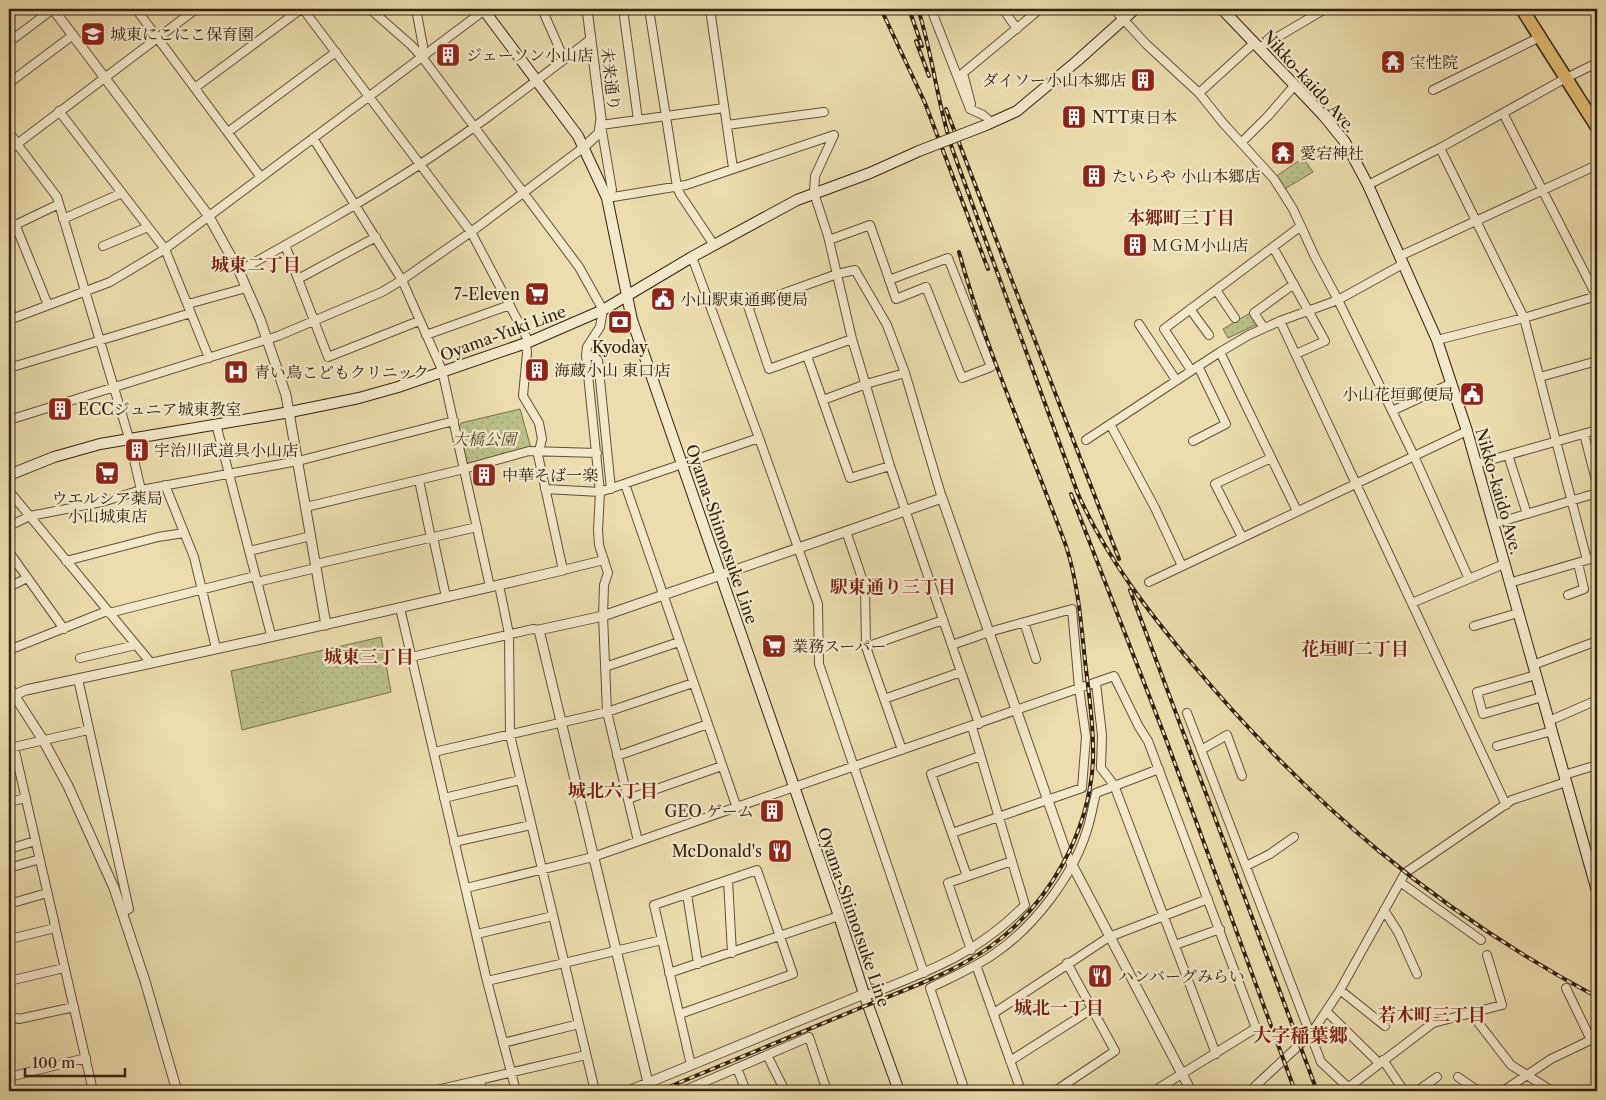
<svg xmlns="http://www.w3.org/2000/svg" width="1606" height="1100" font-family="'Libre Caslon Text','Noto Serif JP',serif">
<defs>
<pattern id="park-dots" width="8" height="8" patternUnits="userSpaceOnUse" patternTransform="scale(1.25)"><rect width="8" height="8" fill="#bac088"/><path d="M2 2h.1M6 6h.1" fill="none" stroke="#a0a574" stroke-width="1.8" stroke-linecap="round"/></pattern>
</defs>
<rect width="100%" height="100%" fill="#ebddad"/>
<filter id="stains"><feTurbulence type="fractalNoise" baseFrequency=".004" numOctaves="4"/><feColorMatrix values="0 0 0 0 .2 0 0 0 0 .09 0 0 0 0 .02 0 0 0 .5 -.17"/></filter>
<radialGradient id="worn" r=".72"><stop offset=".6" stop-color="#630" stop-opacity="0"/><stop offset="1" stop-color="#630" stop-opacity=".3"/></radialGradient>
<path fill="url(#park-dots)" stroke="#76704b" d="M1303,158L1313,172L1283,190L1275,177Z
M1250,313L1258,324L1228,338L1223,329Z
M520,409L531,448L471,466L467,463L459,427L461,423Z
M381,637L391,692L242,730L231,671Z"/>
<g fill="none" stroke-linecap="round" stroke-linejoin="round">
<defs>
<path id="minor" d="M136,9L260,176
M303,9L471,232L529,342
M370,9L411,45L422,57L579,267L603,310L600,327L587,347L586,355L600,492L598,530L599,545L608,573L604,585L603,616L607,712L638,841
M416,9L423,46L422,57
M542,9L564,59
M623,9L638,120
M649,9L677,187L680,194L714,245
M710,9L733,168
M931,9L970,109L983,115L992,123
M1003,9L1017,29
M1114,9L1146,44L1199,93L1223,123L1274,179L1293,209L1315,257L1338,300L1414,456L1469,579
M9,42L53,9
M1259,48L1325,9
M9,83L73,35
M196,87L301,9
M1433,90L1540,37
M1199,93L1254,43
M970,109L971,104L963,73L1040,9
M59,111L165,249L209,358
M1503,113L1597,297
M727,125L824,112
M228,132L336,52
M313,138L402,280L442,370L490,587
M1241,143L1268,116L1295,85
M17,144L57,197L129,438L141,490
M1440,148L1524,318L1587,560
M9,150L196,9
M1368,185L1440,148L1566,78L1597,63
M607,198L686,185L834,135L815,176L814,193L828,236L852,339L890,466L979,724
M607,198L612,190L601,125L724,108
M63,219L122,193
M15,224L48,305
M9,228L59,204
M829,240L870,225L896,299L926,287L962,378L991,367L948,258L889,280
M285,245L328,357L419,321
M103,246L148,227
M1273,247L1325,341L1296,354
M1400,256L1597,165
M692,257L759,438L818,604L819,664L924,973
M239,271C300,237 361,203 419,165C479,126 534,82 591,39
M298,279L376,237
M1216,290L1235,318
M188,304L246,288
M9,308L13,319
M1190,309L1209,335
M9,320L110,282L165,249L486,9
M1280,321L1506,805
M1139,324L1176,380
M1264,328L1254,313L1294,284
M426,335L510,305
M852,339L769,369L748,306L837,274L855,270L887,325L905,373L942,498
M1437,340L1524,318L1597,296
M526,344L527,353L523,396L539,423L542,439L538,455L563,570L604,560
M1220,352L1297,511
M586,355L593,356L598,360L611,489
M807,356L850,478L890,466
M9,368L191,313
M1191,370L1164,329L1301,226
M1540,377L1597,361
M823,400L866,384L905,373
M1392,411L1452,383
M9,420L278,336L382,292L402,280L471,232L584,147
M216,424L271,635
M1110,424L1155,508L1182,566
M1584,434L1597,484
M1086,440L1220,352L1249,335L1280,321L1338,300L1403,264
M1193,441L1226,424L1198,366
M1508,455L1527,514
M1476,464L1597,430
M419,480L431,538
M625,484L737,808
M165,485L194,557L216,648
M545,489L600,492L759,438
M9,491L151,663
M306,507L464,469L529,451L597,453
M1493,524L1597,493
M9,526L30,516L102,502L141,490L298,461L454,421
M846,531L865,587L866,647L902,750
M433,537L446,597
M1242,537L1215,484L1271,458
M249,551L311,536
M9,552L64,629
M66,561L158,537L184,533
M316,564L477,527
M257,582L316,568
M1149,582L1467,431
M1509,583L1597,557
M499,585L509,634L510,735L595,1091
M9,587L27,578
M1568,595L1584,589L1578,563
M1412,603L1504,564
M400,608L487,981L516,1091
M109,613L255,576
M1024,622L1036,659
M1474,626L1518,613
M952,645L989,632L1072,609L1079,688L1086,737L1082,788L952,833
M866,647L943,620
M9,650L107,611
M411,657L533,629L539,630
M80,658L136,645
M1533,665L1597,641
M605,667L679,642
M1536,675L1477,692L1483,714L1542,697
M78,679L129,909L123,912
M1096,683L1102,735L1101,768L1114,785L1216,1054
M884,699L961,672
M1187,713L1321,1062L1352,1091
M1549,721L1597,700
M88,730L14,747L93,1091
M1497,746L1552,731
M1201,750L1227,735L1242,776
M434,752L607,712L693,683
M617,756L708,724
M1564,775L1597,765
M444,798L520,780
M628,799L722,766
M9,802L26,798
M454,842L531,825
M9,849L35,841
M1246,866L1270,854L1294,837
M9,868L40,859
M967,876L931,774L980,756
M728,880L732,953
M1400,882L1481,940
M466,888L593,857L1114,676L1139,727L1148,741L1256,1028L1154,1091
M687,894L698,964
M9,904L47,893
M1384,910L1398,932L1417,974
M477,934L553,916
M10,939L55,928
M1175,945L1220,929
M971,950L948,883L1012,861
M976,965L1021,1091
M669,973L839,916
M9,981L64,968
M487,981L662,940
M1566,988L1591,1040
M1340,990L1385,1026
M864,994H871C932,970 978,953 1025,905L972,727
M1326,1011L1379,1063
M1470,1012L1511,1065L1552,1091
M994,1013L1109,937L1208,899
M680,1014L793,974L757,870L654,905L691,1065
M9,1020L17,1018L19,1019L74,1007
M503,1043L579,1024
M767,1055L785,1091
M1383,1060L1404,1091
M1010,1061L1092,1009
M737,1068L746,1091
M9,1077L86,1058
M1458,1077L1478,1091
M480,1080L482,1091
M1349,1087L1433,1023L1502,1005L1487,955
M432,1091L586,1055
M683,1091L809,1037L827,1091
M965,1091L930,988C952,977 974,968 994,954C1034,927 1073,876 1087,830C1091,818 1093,805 1096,793L1159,769
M1055,1091L1115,1051L1067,963
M1250,1091L1311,1034L1340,990L1405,873L1512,800L1566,782
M1417,1091L1437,1077
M1503,1091L1551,1059L1597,1037"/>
<path id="tertiary" d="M53,9L208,215L239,271L260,319L286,395L326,625
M9,133L17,144
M584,147L599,133L601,118L587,9
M9,687L43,740L68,786L114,888L145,981L177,1091
M14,695L26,690C205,652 384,612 563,570
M628,1091L864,994
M650,1091L539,630L603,616L942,498L1067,855L1191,1091"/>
<path id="secondary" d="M483,9L578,136L607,198L632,320L839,916L864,994L899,1091
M1222,9L1323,115L1345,142L1368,185L1437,340L1467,431L1597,891
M986,125L1017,111L1077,61L1135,9
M9,475L54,457L100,444L290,412L359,398L398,387L529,342L603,310L692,257L797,200L870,173L919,151"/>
<path id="trunk" d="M1522,9L1597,127"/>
</defs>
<use href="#minor" stroke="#615036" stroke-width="10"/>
<use href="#tertiary" stroke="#615036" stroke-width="11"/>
<use href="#secondary" stroke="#33210e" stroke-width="12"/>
<use href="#trunk" stroke="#33210e" stroke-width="15"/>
<use href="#minor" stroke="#f2e9ca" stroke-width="8"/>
<use href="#tertiary" stroke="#f2e9ca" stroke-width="9"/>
<use href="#secondary" stroke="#f2e9ca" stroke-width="10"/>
<use href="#trunk" stroke="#e6be76" stroke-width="12"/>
<defs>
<path id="rail" d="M881,9L925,103L988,269
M909,9L922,46
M918,9C933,55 937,104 953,151L1078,494C1106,557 1149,613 1194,666C1310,804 1438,912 1597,997
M916,41L929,76
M946,109L1119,559
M1071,494L1167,742L1295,1091
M1130,590L1317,1091
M659,1091C726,1063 793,1036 860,1008C904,990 952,974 991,946C1049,904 1089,833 1093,761C1094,728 1089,694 1085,661C1081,622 1078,583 1066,546C1059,526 1051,507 1044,488C1014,410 981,333 959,252"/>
</defs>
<use href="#rail" stroke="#33210e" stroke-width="4"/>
<use href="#rail" stroke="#f2e9ca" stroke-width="2" stroke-dasharray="5.5" stroke-linecap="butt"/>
<defs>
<path id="secondary-bridge" d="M919,151L986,125"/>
</defs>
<use href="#secondary-bridge" stroke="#33210e" stroke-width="12" stroke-linecap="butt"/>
<use href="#secondary-bridge" stroke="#f2e9ca" stroke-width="10"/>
</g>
<defs>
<symbol id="school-square" viewBox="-11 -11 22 22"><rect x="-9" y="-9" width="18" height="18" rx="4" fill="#8f2418" stroke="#f2e9ca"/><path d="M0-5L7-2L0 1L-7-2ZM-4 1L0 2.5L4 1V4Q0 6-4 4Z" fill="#fff"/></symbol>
<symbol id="building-square" viewBox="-11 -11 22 22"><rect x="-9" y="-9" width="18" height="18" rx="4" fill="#8f2418" stroke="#f2e9ca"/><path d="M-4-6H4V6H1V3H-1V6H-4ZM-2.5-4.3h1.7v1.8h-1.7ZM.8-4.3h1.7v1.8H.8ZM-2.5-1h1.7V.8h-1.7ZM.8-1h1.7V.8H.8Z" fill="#fff"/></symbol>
<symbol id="temple-square" viewBox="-11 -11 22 22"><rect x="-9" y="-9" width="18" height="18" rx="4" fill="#8f2418" stroke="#f2e9ca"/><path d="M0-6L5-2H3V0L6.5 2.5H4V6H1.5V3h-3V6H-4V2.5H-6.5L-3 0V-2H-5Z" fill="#fff"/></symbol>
<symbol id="supermarket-square" viewBox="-11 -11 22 22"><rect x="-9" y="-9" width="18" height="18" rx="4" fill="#8f2418" stroke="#f2e9ca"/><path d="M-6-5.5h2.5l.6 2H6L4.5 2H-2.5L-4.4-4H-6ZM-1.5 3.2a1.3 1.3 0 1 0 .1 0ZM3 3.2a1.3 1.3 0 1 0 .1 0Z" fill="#fff"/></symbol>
<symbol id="civic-square" viewBox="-11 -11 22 22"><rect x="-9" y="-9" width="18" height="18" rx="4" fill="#8f2418" stroke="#f2e9ca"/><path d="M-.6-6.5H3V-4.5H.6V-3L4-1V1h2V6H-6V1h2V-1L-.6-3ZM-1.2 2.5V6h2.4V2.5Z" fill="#fff"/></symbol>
<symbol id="bank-square" viewBox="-11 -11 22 22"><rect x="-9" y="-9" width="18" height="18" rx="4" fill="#8f2418" stroke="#f2e9ca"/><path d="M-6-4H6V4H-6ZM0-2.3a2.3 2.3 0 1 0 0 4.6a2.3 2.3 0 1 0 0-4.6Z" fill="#fff"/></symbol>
<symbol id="hospital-square" viewBox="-11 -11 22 22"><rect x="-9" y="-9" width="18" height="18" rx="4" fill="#8f2418" stroke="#f2e9ca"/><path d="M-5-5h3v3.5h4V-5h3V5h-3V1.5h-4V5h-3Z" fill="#fff"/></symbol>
<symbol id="restaurant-square" viewBox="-11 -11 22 22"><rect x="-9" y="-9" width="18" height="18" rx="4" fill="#8f2418" stroke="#f2e9ca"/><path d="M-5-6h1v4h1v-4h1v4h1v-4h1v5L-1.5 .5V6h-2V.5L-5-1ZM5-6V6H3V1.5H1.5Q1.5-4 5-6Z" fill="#fff"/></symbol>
</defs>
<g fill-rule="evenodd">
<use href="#school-square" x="79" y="20" width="28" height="28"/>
<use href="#building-square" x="434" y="41" width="28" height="28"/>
<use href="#temple-square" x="1379" y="48" width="28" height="28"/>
<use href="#building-square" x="1129" y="66" width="28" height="28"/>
<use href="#building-square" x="1060" y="103" width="28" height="28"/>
<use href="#temple-square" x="1269" y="139" width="28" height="28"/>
<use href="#building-square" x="1080" y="162" width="28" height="28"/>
<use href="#building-square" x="1121" y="231" width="28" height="28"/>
<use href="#supermarket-square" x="523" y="280" width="28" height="28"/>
<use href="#civic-square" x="649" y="285" width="28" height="28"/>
<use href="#bank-square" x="606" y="308" width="28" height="28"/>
<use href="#building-square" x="523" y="356" width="28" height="28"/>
<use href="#hospital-square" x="222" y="358" width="28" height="28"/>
<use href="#civic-square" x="1458" y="380" width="28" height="28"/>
<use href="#building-square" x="46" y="395" width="28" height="28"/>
<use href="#building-square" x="123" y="436" width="28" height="28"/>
<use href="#supermarket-square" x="93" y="459" width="28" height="28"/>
<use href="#building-square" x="470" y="461" width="28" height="28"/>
<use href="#supermarket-square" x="760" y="632" width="28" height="28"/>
<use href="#building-square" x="758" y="797" width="28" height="28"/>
<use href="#restaurant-square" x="766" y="837" width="28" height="28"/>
<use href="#restaurant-square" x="1086" y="962" width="28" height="28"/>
</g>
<g text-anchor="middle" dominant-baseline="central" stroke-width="4.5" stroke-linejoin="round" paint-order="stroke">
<g font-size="16" fill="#33210e" stroke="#f2e9ca" text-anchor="start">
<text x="110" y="34">城東にこにこ保育園</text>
<text x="466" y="55">ジェーソン小山店</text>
<text x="1410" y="62">宝性院</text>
<text x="1126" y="80" text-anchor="end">ダイソー小山本郷店</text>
<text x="1092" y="117">NTT東日本</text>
<text x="1300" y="153">愛宕神社</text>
<text x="1112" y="176">たいらや 小山本郷店</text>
<text x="1152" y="245">ＭＧＭ小山店</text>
<text x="520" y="294" text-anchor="end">7-Eleven</text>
<text x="680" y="299">小山駅東通郵便局</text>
<text x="620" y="347" text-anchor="middle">Kyoday</text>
<text x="554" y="370">海蔵小山 東口店</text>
<text x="254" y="372">青い鳥こどもクリニック</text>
<text x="1454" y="394" text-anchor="end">小山花垣郵便局</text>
<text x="78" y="409">ECCジュニア城東教室</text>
<text x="154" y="450">宇治川武道具小山店</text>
<text x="502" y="475">中華そば一楽</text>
<text x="107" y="498" text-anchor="middle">ウエルシア薬局<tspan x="107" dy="18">小山城東店</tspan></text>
<text x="792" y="646">業務スーパー</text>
<text x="754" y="811" text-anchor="end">GEO ゲーム</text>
<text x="762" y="851" text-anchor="end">McDonald's</text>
<text x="1118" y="976">ハンバーグみらい</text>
</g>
<g font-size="16" fill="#33210e" stroke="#f2e9ca">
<text transform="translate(611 79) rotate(83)">未来通り</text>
<text transform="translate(1309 81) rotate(48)">Nikko-kaido Ave.</text>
<text transform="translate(503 333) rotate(-20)">Oyama-Yuki Line</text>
<text transform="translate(1499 491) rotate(74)">Nikko-kaido Ave.</text>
<text transform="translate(722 534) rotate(71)">Oyama-Shimotsuke Line</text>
<text transform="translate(854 917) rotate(71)">Oyama-Shimotsuke Line</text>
</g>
<g font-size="16" font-style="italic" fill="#55492c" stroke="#f2e9ca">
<text x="484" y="439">大橋公園</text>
</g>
<g font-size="18" font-weight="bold" fill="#7a1f14" stroke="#f2e9ca">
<text x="1181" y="218">本郷町三丁目</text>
<text x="256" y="265">城東二丁目</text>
<text x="893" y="587">駅東通り三丁目</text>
<text x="1355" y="649">花垣町二丁目</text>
<text x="369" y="657">城東三丁目</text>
<text x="613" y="791">城北六丁目</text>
<text x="1059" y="1008">城北一丁目</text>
<text x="1432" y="1015">若木町三丁目</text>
</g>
<g font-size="19" font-weight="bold" fill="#7a1f14" stroke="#f2e9ca">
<text x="1300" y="1035">大字稲葉郷</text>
</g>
</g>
<rect width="1606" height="1100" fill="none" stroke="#ebddad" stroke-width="30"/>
<rect x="10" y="10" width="1586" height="1080" fill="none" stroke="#33210e" stroke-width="2.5"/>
<rect x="15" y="15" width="1576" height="1070" fill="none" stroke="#33210e"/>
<path d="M25 1068v8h100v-8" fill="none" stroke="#33210e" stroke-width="2.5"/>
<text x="32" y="1068" font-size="15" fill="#33210e" stroke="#f2e9ca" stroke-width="4" paint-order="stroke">100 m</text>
<rect width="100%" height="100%" filter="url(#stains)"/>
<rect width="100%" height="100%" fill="url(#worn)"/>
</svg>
